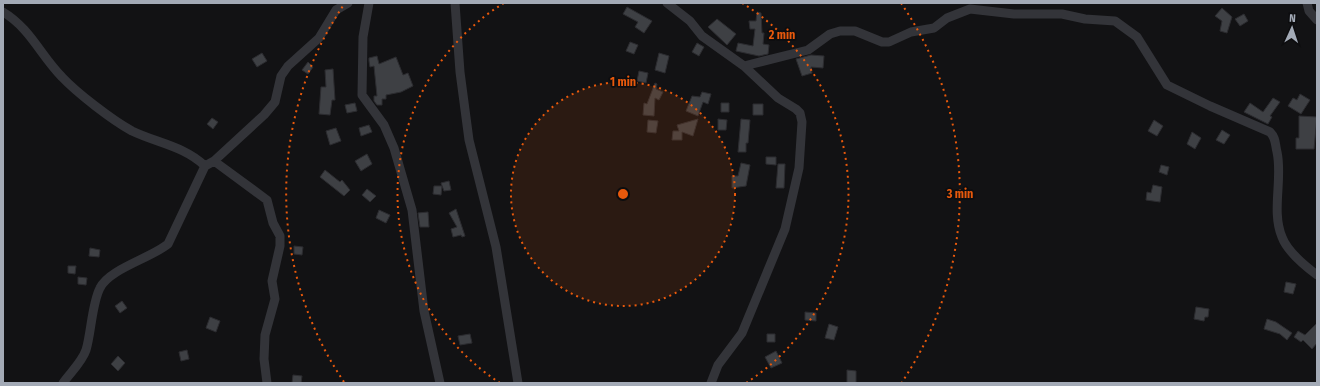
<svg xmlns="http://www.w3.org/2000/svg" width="1320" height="386" font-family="'Fira Sans Condensed',sans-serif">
<rect width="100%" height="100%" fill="#121214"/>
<path fill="#3e4044" stroke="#2c2c30" d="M627,7L652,21L644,33L635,27L638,22L623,14Z
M1222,8L1232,17L1227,33L1220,31L1222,21L1215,16Z
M757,12L761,13L762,33H764L763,44L769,45L768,54L759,56L736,51L738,43L753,46L755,29H750L749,21H756Z
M1244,14L1248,21L1240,26L1235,19Z
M717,19L736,34L727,45L708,27Z
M630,42L638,45L634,54L626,51Z
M697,43L704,47L699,56L692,52Z
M262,53L267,61L257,67L252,59Z
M659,53L669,56L665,73L655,70Z
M811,55L824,56L823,68L811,67L812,73L802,76L796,59Z
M377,56L379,64L396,57L403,75L408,73L413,86L401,92L386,95V99H382V105H377L374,101V96H377L374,66L370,67L369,61V58Z
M308,62L313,67L308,74L302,70Z
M333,69L335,100H332L330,115L319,114L321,87H326L325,70Z
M639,71L648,73L646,83L637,81Z
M655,83L657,84L656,89L663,92L659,100L655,98L654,116L643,115L644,103L647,104Z
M702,92L711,94L708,104L703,102L698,116L686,111L692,96L700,97Z
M1300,94L1310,100L1301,114L1288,106L1293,98L1297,100Z
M1273,98L1280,102L1270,116L1272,117L1268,124L1244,112L1250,103L1263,112Z
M355,103L357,111L347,113L345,105Z
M721,103H729V112H721Z
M753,104H763V115H753Z
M1299,116L1317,117L1314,149H1296V138H1299Z
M212,118L218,122L213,129L207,124Z
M698,119L693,136L682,132V140H672L673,131H679L677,125Z
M718,119L727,120L726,130H718Z
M741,119L750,120L748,143H746V152H738Z
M648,120L658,121L656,133L647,132Z
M1154,120L1163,126L1157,136L1148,131Z
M369,125L372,132L361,136L359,128Z
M336,128L341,141L330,145L326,131Z
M1222,130L1230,135L1224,144L1216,140Z
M1192,132L1201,138L1195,149L1187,144Z
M367,154L372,164L361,171L355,161Z
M766,157H776V165L766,164Z
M741,163L750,165L746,186L732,188V176H738Z
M778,164H785L784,188H776Z
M1161,165L1169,167L1167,175L1159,172Z
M325,170L340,182L342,180L350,190L344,196L320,177Z
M449,181L451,190L444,191L441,183Z
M1153,185L1162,187L1160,202L1146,200L1147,192L1151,193Z
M434,186H442L441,195L433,194Z
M367,189L376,196L370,202L362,195Z
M456,209L465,236L462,237L461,235L453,237L451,229L457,227L449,213Z
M379,210L390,215L386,223L376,218Z
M428,212L429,227H420L418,213Z
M294,246L303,247L302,255L294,254Z
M90,248L100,250L99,257L89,256Z
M68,266H76L75,274L68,273Z
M78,277L87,278L86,285L78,284Z
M1286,282L1296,284L1293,294L1284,292Z
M122,301L127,308L120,313L115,306Z
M1196,307L1209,309L1208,317H1205L1204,321L1194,319Z
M805,312L816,313V321L805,320Z
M210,317L220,321L216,332L206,328Z
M1267,319L1276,322L1292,333L1287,340L1280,334L1264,329Z
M1317,323V343L1312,349L1303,340L1301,342L1294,337L1298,331L1305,335Z
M829,324L838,327L834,340L825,338Z
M470,334L472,343L460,345L458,336Z
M767,334H775V342H767Z
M187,350L189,359L181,361L179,352Z
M776,351L782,363L771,368L765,357Z
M118,356L125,363L118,371L111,364Z
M847,370L856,371V383H847Z
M293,375L302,376L301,383H292Z"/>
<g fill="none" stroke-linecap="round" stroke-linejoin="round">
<path stroke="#333439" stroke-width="9" d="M369,3L363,37L362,95L384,125L394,148L412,210L424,311L440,383
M455,3L460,72L469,140L496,247L518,383
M667,3L690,21L702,36L744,66L778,98L796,109L800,113L802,122L799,168L785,229L742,333L718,365L711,383
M1307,3L1309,11L1317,20
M3,12C30,28 41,56 62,77C77,93 112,120 132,131C157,143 184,146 205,166
M744,66L808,50L830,34L840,31H855L882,42H889L911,32L934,28L947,18L970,9L1014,14H1062L1085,19L1115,21L1137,37L1167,85L1210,106L1270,132C1276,138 1275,144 1277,152C1283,179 1271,211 1282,237C1287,251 1305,266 1317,275
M214,161L267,200L273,223L280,236V246L272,281L275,299L265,335L264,359L267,383
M63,383C70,373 82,362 86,350C91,334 92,303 100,288C109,269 151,258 168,244L205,166L214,161L264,115L275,102L281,76L288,66L319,38L336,10L348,3"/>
</g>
<circle cx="623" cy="194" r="112" fill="#e8590c" fill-opacity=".12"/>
<g fill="none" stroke="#e8590c" stroke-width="2" stroke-dasharray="2 4">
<circle cx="623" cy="194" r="112"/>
<path d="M500 383A225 225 0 0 1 504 3M742 3A225 225 0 0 1 746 383"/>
<path d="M344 382A337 337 0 0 1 345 3M901 3A337 337 0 0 1 902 382"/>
</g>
<circle cx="623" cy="194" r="6" fill="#e8590c" stroke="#0d0d0f" stroke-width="2"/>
<g font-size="12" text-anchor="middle" font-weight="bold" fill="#e8590c" stroke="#0d0d0f" stroke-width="3.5" stroke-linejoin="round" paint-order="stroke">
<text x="782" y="39">2 min</text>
<text x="623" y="86">1 min</text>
<text x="960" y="198">3 min</text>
</g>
<rect width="1320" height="386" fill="none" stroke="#a3aab6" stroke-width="8"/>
<g transform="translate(1292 28) rotate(3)" stroke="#0d0d0f" stroke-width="3" paint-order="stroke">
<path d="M0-3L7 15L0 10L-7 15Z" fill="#a3aab6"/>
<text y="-6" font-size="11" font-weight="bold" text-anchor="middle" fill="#a3aab6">N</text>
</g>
</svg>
